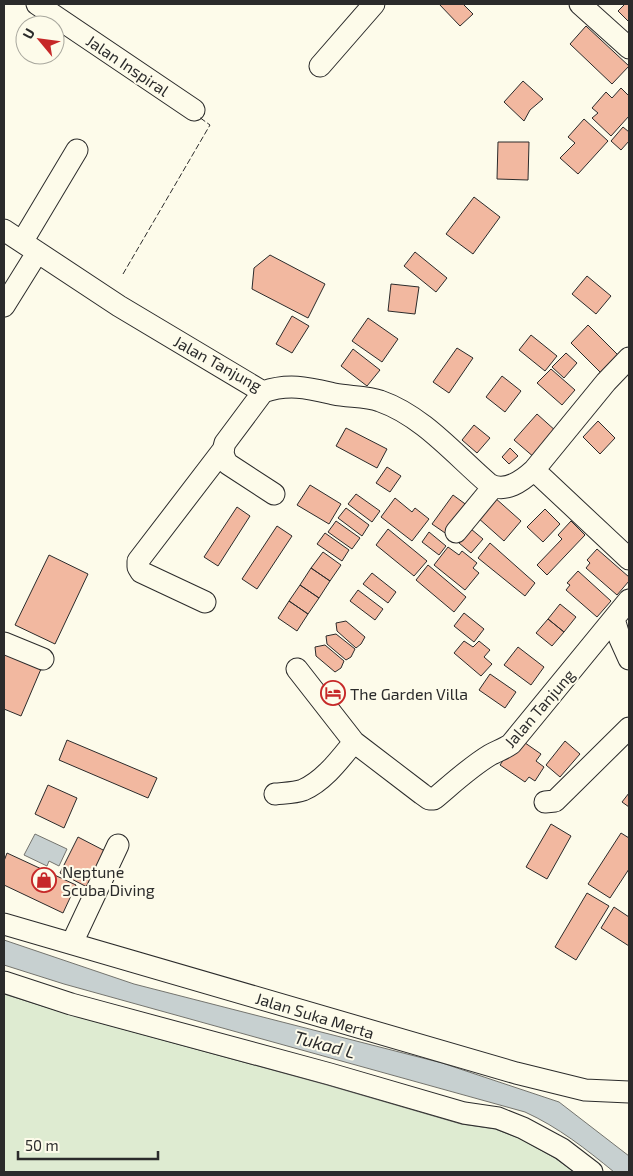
<svg xmlns="http://www.w3.org/2000/svg" width="633" height="1176" font-family="'Exo 2',sans-serif">
<rect width="100%" height="100%" fill="#fdfbea"/>
<path fill="#deebd1" stroke="#74746e" d="M4,994L68,1014L327,1085L461,1124L495,1129L519,1138L555,1158L574,1172H4Z"/>
<path fill="#c7d0d0" stroke="#74746e" d="M35,834L67,849L59,866L49,861L47,866L24,855Z
M4,940L134,984L442,1063L559,1102L629,1156V1172H614C586,1149 558,1127 525,1112L64,984L4,965Z"/>
<path fill="#f2b8a0" stroke="#2b2b2b" d="M439,4H463L473,14L460,26Z
M625,4H629V22L618,11Z
M586,26L629,66L612,84L570,44Z
M523,81L543,99L530,110L524,121L504,102Z
M621,88L629,96V116L611,136L592,118L598,113L592,108L606,92L612,98Z
M584,119L608,141L578,174L560,158L575,143L568,137Z
M623,127L629,132V141L621,150L611,141Z
M498,142H529L528,180L497,179Z
M474,197L500,217L473,254L446,234Z
M415,252L447,278L436,292L404,266Z
M270,255L325,284L308,318L252,289L254,268Z
M587,276L611,296L596,314L572,294Z
M391,284L419,287L415,314L388,311Z
M292,316L309,326L292,353L276,344Z
M368,318L398,339L382,362L352,341Z
M588,325L622,359L604,376L571,343Z
M531,335L557,356L545,371L519,350Z
M457,348L473,358L449,393L433,382Z
M353,349L380,370L367,386L341,366Z
M566,353L577,363L564,378L552,367Z
M551,369L575,390L562,405L537,383Z
M502,376L521,391L505,412L486,397Z
M537,414L557,432L535,458L514,440Z
M598,421L615,438L600,454L583,437Z
M474,425L490,438L477,453L462,440Z
M346,428L387,449L377,468L336,446Z
M510,448L518,456L509,464L502,457Z
M387,467L401,476L390,492L376,483Z
M310,485L341,504L329,524L297,505Z
M356,494L380,511L372,522L348,504Z
M453,495L468,506L448,535L432,524Z
M494,497L521,521L504,541L477,517Z
M395,498L412,512L415,508L429,519L412,541L381,517Z
M237,507L250,516L218,566L204,557Z
M346,508L369,525L362,536L338,518Z
M545,509L560,524L543,542L527,527Z
M336,521L360,538L352,549L328,532Z
M571,521L585,535L547,575L537,565L562,539L558,535Z
M277,526L292,536L257,589L242,579Z
M388,529L427,561L414,576L376,545Z
M471,529L483,539L471,553L459,543Z
M429,532L446,546L439,555L422,542Z
M325,533L349,550L342,561L317,544Z
M490,543L535,583L525,596L478,558Z
M448,547L459,555L462,551L477,563L473,568L479,573L465,590L434,565Z
M597,549L629,577V581L617,595L586,568L590,563L587,560Z
M323,552L341,565L330,581L311,568Z
M49,555L88,574L55,644L15,625Z
M428,565L466,597L454,612L416,580Z
M311,568L330,581L319,598L300,585Z
M578,571L611,601L597,617L566,590L570,585L567,583Z
M372,573L396,592L388,603L363,584Z
M300,585L319,598L308,614L289,601Z
M358,590L383,609L375,620L350,601Z
M289,601L308,614L297,631L278,618Z
M560,604L576,617L564,632L548,619Z
M464,613L484,629L474,642L454,626Z
M548,619L564,632L552,646L536,633Z
M346,621L365,637L361,644L356,648L337,631L336,623Z
M336,634L355,649L351,657L346,660L327,644L326,636Z
M464,641L473,647L479,641L490,650L484,657L492,664L481,676L454,653Z
M325,645L344,661L341,668L335,672L316,656L315,647Z
M518,647L544,667L531,685L504,665Z
M4,654L41,669L21,716L4,709Z
M490,674L516,692L505,708L479,690Z
M518,738L541,754L536,761L544,767L535,781L529,777L525,782L500,765Z
M67,740L157,778L148,798L59,760Z
M565,741L580,754L560,777L546,765Z
M48,785L77,798L64,828L35,814Z
M629,793V807L622,802Z
M551,824L571,836L547,879L526,867Z
M621,833L629,838V869L610,898L588,884Z
M78,837L105,851L87,887L60,873Z
M7,853L76,885L63,913L4,885V861Z
M587,893L609,906L576,960L555,947Z
M614,907L629,917V946L601,928Z"/>
<g fill="none" stroke-linecap="round" stroke-linejoin="round">
<defs>
<path id="minor" d="M37,4L194,110
M580,4L629,48
M320,66L374,4
M4,230L119,306L263,392C289,383 308,388 334,394C348,397 367,396 380,401C423,416 455,455 489,484C505,494 522,481 534,470L606,382L629,358
M22,242L77,150
M4,306L37,253
M263,392L225,443C222,452 223,457 228,464L274,494
M534,470L629,559
M456,532L493,487
M205,602L141,572L138,567V561L223,450
M614,619L620,639L629,659
M4,643L43,659
M297,669L354,742
M275,794C284,793 295,793 303,790C324,781 340,759 354,742L422,794L429,799H434C452,784 470,767 490,755C497,751 504,749 511,744L629,600
M545,802L555,801L629,728
M4,924L516,1073L585,1090L629,1092
M72,943L118,845
M4,982L71,1004L330,1074L464,1113L498,1118L523,1128L562,1149L592,1172"/>
</defs>
<use href="#minor" stroke="#2b2b2b" stroke-width="23"/>
<use href="#minor" stroke="#fdfbea" stroke-width="21"/>
<path stroke="#2b2b2b" stroke-width="1" stroke-dasharray="6 2.5" stroke-linecap="butt" d="M123,274L210,125L199,117"/>
</g>
<defs>
<symbol id="hotel-ring" viewBox="-11 -11 22 22"><circle r="9.5" fill="#fdfbea" stroke="#c62828" stroke-width="1.5"/><path d="M-6-4.5h1.5V1H6V5H4.5V3h-9V5H-6ZM-4 0a1.8 1.8 0 1 1 3.6 0ZM.5 0V-2.5h3Q6-2.5 6 0Z" fill="#c62828"/></symbol>
<symbol id="shop-ring" viewBox="-11 -11 22 22"><circle r="9.5" fill="#fdfbea" stroke="#c62828" stroke-width="1.5"/><path d="M-5-2.5h2.3a2.7 3.5 0 0 1 5.4 0H5L5.5 6h-11ZM-1.5-2.5h3a1.5 2.3 0 0 0-3 0Z" fill="#c62828"/></symbol>
</defs>
<g fill-rule="evenodd">
<use href="#hotel-ring" x="319" y="679" width="28" height="28"/>
<use href="#shop-ring" x="30" y="866" width="28" height="28"/>
</g>
<g text-anchor="middle" dominant-baseline="central" stroke-width="4" stroke-linejoin="round" paint-order="stroke">
<g font-size="16" fill="#2b2b2b" stroke="#fdfbea">
<text transform="translate(128 65) rotate(34)">Jalan Inspiral</text>
<text transform="translate(218 363) rotate(29)">Jalan Tanjung</text>
<text transform="translate(539 708) rotate(-49)">Jalan Tanjung</text>
<text transform="translate(315 1015) rotate(17)">Jalan Suka Merta</text>
</g>
<g font-size="16" fill="#2b2b2b" stroke="#fdfbea" text-anchor="start">
<text x="350" y="693">The Garden Villa</text>
<text x="62" y="871">Neptune<tspan x="62" dy="18">Scuba Diving</tspan></text>
</g>
<g font-size="18" font-style="italic" fill="#2b2b2b" stroke="#fdfbea">
<text transform="translate(325 1044) rotate(15)">Tukad L</text>
</g>
</g>
<rect width="633" height="1176" fill="none" stroke="#2b2b2b" stroke-width="10"/>
<g transform="translate(40 40) rotate(299)"><circle r="24" fill="#fdfbea" stroke="#a9a89e"/>
<path d="M0-4L9 19L0 12L-9 19Z" fill="#c62828"/>
<text y="-8" font-size="14" font-weight="bold" text-anchor="middle" fill="#2b2b2b">U</text>
</g>
<path d="M18 1151v8h140v-8" fill="none" stroke="#2b2b2b" stroke-width="2.5"/>
<text x="25" y="1151" font-size="15" fill="#2b2b2b" stroke="#fdfbea" stroke-width="4" paint-order="stroke">50 m</text>
</svg>
